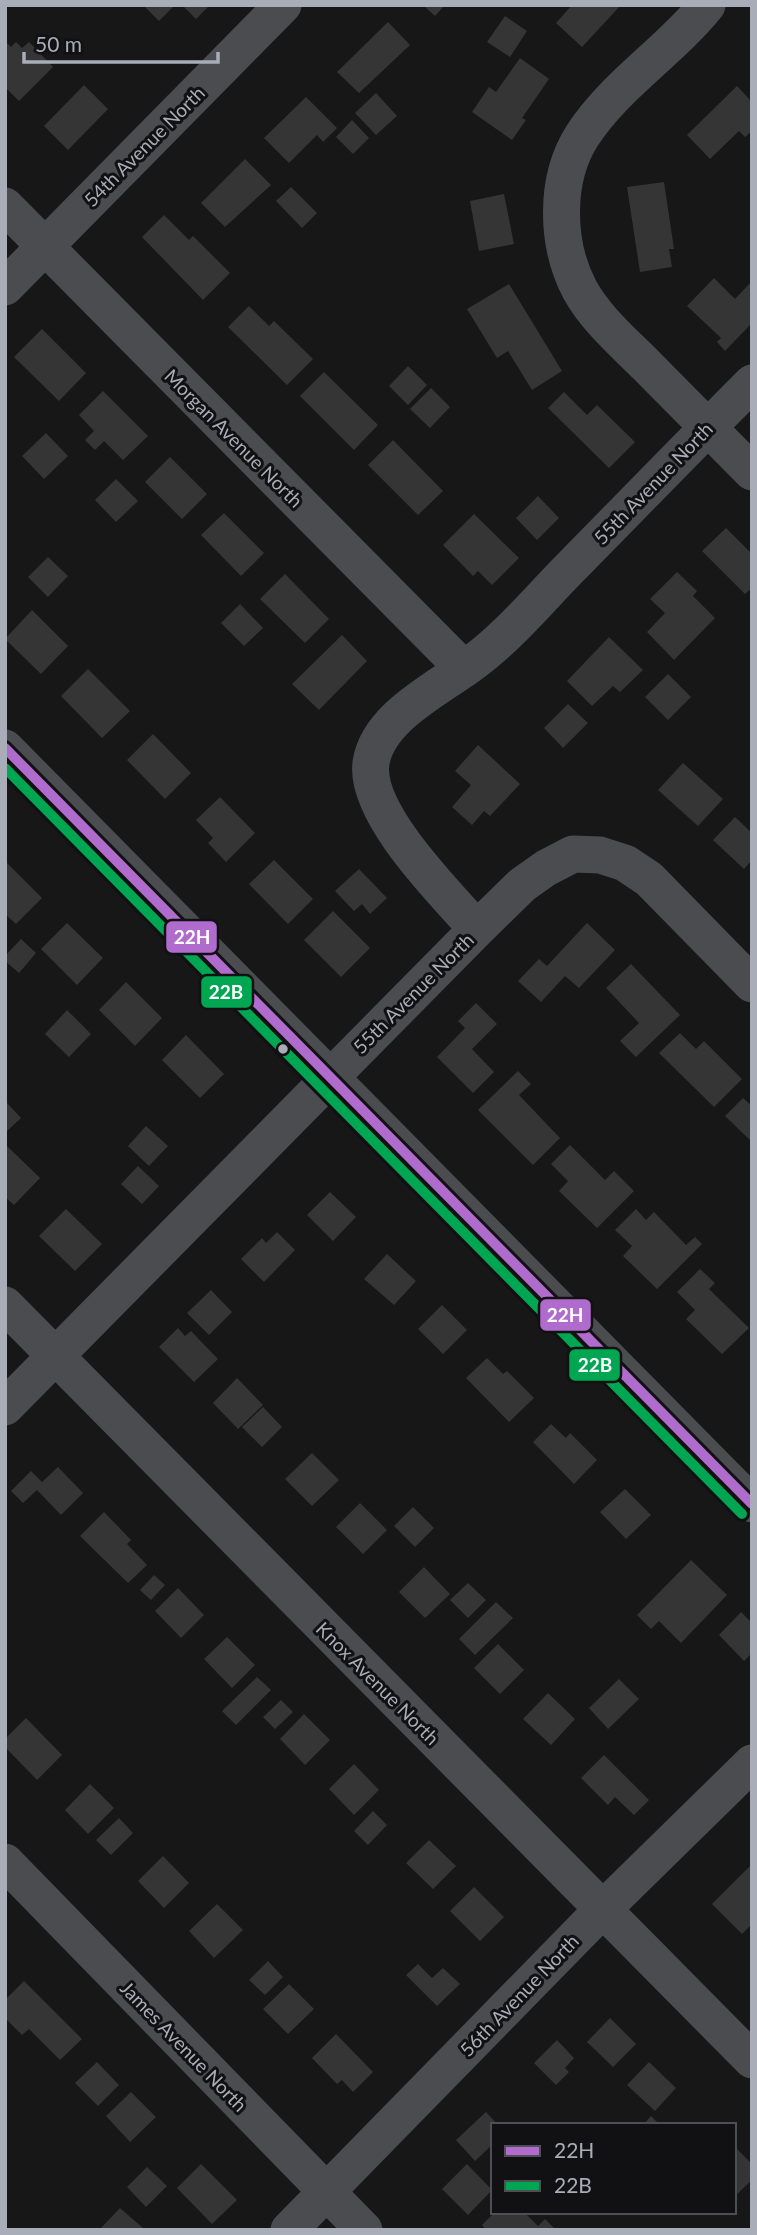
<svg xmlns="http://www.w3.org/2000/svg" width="757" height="2235" font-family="Lato,sans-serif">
<rect width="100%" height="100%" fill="#171717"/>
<path fill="#353536" d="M143,5H175L159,21Z
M182,5H210L196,19Z
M423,5H445L435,16Z
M572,5H621L582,47L556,23Z
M505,16L527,31L510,57L487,42Z
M388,22L410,45L359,93L337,72Z
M5,41L11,47L16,42L22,48L29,42L53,67L19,101L5,87Z
M520,58L549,79L522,118L526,120L512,140L472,112L489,87L496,92Z
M84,85L108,109L68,150L44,126Z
M737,86L752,102V131L745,137L739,131L710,159L687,135Z
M376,93L397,116L376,135L355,113Z
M306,97L337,128L323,142L317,135L289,163L264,138Z
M352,120L369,138L353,154L336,137Z
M245,159L271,185L225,227L201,203Z
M664,182L674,249H669L672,267L640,272L627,187Z
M291,187L317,213L302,228L276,201Z
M504,194L514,244L479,251L470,201Z
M164,215L189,240L193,236L230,273L203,300L142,237Z
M714,278L735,299L752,281V323L725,351L717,342L721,338L687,306Z
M509,284L562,371L532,390L508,351L497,358L467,309Z
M249,306L269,326L274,321L313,359L287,385L228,327Z
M42,329L86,373L59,401L14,357Z
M408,366L427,385L408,405L389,386Z
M324,372L378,425L354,450L300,396Z
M431,388L450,407L430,428L410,409Z
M103,391L148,436L123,460L104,441L95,450L85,440L94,431L79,415Z
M564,392L587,415L597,405L635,442L609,468L548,408Z
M46,433L68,456L44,479L22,456Z
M393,440L443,491L418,515L368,465Z
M170,457L207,494L182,519L145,482Z
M116,479L138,501L116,522L95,500Z
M538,496L559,518L537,540L516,518Z
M224,513L264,553L241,576L201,535Z
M474,514L519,558L492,585L478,571L473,576L443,545Z
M726,528L752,554V588L745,594L702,551Z
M48,557L68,576L48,597L28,577Z
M677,572L697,591L693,596L715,618L674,660L647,632L665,613L650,599Z
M285,574L329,619L305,643L260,599Z
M240,604L263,628L244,646L221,623Z
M32,610L68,646L41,674L5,639Z
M342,635L367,661L319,710L292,684Z
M609,637L643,670L620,692L613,686L592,706L567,681Z
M88,669L130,711L102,738L61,696Z
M668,674L691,697L668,720L645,697Z
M568,704L588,723L563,748L544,728Z
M153,734L191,773L165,799L127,760Z
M478,745L520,784L490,816L484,811L472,825L452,807L471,785L455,771Z
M683,763L723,799L698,826L658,790Z
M220,797L255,833L226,862L208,843L213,838L196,820Z
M735,817L752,833V860L744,869L713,840Z
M274,860L313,899L288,924L249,884Z
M5,861L42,898L16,924L5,914Z
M359,869L387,898L370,914L362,904L354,911L335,891Z
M333,911L370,948L341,977L304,940Z
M67,923L103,958L77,985L41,949Z
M587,923L615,950L579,988L565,976L541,1002L518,981L539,959L547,966Z
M21,939L36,953L19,973L5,961V956Z
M631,964L680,1015L636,1057L620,1041L639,1023L606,988Z
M126,982L162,1018L135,1046L99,1010Z
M476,1003L497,1024L472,1049L494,1072L473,1093L437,1057L465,1028L458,1021Z
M67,1010L91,1034L69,1057L45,1034Z
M680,1033L696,1049L704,1041L742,1079L714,1107L659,1053Z
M186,1035L224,1074L200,1098L162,1060Z
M518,1071L531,1084L519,1095L560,1138L533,1165L478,1110Z
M743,1098L752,1106V1142L725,1116Z
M7,1103L21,1118L5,1133V1105Z
M146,1126L168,1146L149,1166L128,1146Z
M5,1144L40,1178L14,1205L5,1197Z
M570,1145L605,1180L614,1171L634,1191L597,1228L559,1191L568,1181L551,1164Z
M138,1166L159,1186L142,1204L121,1184Z
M330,1192L356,1217L333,1241L307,1215Z
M66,1209L102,1244L75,1271L39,1236Z
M636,1209L646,1220L654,1212L686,1245L695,1237L702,1244L657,1289L623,1256L632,1246L615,1230Z
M277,1232L295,1250L264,1282L241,1259L262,1238L266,1243Z
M387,1254L416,1281L394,1305L364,1279Z
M700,1269L715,1283L709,1289L749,1328L722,1354L686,1319L695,1310L677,1292Z
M211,1290L232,1312L209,1335L187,1313Z
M442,1305L467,1330L443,1354L418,1329Z
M178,1328L185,1336L191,1331L218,1359L194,1382L159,1347Z
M487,1358L503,1374L507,1371L534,1398L509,1422L466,1378Z
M237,1378L263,1405L238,1429L213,1403Z
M263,1407L282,1427L262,1447L242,1427Z
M551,1424L566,1438L570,1433L597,1460L574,1484L533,1442Z
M312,1453L339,1480L312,1506L285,1479Z
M58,1467L83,1493L61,1515L37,1490L23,1503L11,1491L31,1471L42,1482Z
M625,1489L651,1515L626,1539L600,1512Z
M360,1503L387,1530L363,1554L336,1527Z
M413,1507L434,1528L415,1547L394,1526Z
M104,1512L131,1540L127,1544L147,1565L128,1583L80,1536Z
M691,1560L727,1595L681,1643L659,1621L651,1629L637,1615Z
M424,1567L450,1594L425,1618L399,1592Z
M154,1575L165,1585L151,1600L140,1590Z
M468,1583L486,1600L468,1618L450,1600Z
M178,1588L204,1615L181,1638L155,1611Z
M496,1602L513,1618L475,1655L459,1639Z
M741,1612L750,1621L752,1620V1653L744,1661L719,1635Z
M227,1637L255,1665L232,1688L204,1659Z
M498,1644L524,1670L500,1694L474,1668Z
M257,1677L271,1690L236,1725L222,1711Z
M619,1679L639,1699L608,1729L589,1708Z
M548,1693L575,1719L551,1745L523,1719Z
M281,1700L293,1712L275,1729L263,1717Z
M304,1714L330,1740L305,1765L280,1739Z
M26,1718L62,1755L37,1780L5,1747V1739Z
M604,1755L649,1800L634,1815L615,1797L608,1805L581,1778Z
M354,1764L379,1790L354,1815L329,1789Z
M90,1784L114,1808L88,1834L65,1810Z
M373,1811L387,1825L368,1845L354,1831Z
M119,1818L133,1833L111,1855L96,1840Z
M429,1840L456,1866L433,1889L406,1863Z
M163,1856L189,1883L164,1908L138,1881Z
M752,1864V1924L742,1934L712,1904Z
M474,1887L504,1917L480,1941L450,1911Z
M217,1904L243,1930L214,1958L189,1931Z
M268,1961L283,1977L265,1995L249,1980Z
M418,1964L432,1978L443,1968L460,1984L437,2006L406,1975Z
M24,1981L82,2039L60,2060L29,2029L22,2035L5,2018V2000Z
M289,1984L314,2009L288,2034L263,2009Z
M610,2018L636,2044L613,2067L587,2042Z
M336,2034L373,2072L353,2092L342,2080L337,2084L312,2058Z
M557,2040L574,2058L565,2068L569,2072L556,2085L534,2063Z
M97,2062L119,2085L98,2106L75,2083Z
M649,2062L676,2088L655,2111L627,2085Z
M131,2092L156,2117L130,2142L106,2116Z
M486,2112L498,2125H493V2144L475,2161L456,2140Z
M651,2116L660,2125H643Z
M734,2146L752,2164V2180L734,2197Z
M201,2164L237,2200L212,2224L177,2188Z
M467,2164L492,2190L468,2215L442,2189Z
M147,2167L167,2186L146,2207L127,2187Z
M120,2208L143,2228L141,2230H103L101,2228Z
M495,2212H524L538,2226L545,2219L556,2230H486L482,2225Z"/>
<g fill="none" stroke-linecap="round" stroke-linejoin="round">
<path stroke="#4b4c50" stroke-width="37" d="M707,5C669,52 615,85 582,136C554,180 556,245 580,290C596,319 623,342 647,366C682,401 717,437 752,472
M5,206L464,669
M5,287L283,5
M5,748L752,1504
M477,929L522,885L546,868L573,854L600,855L625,863L649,879L752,984
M5,1305L752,2060
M5,1407L477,929C445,893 364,813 371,763C378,716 440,688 475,661C511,634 541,597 573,565C633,504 692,443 752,383
M5,1862L364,2230
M289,2230L602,1910L752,1763"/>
<defs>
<path id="bus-1" d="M5,748L752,1504"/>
<path id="bus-2" d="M5,768L742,1514"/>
</defs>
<use href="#bus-1" stroke="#111113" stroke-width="16"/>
<use href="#bus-2" stroke="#111113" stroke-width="16"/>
<use href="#bus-1" stroke="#b06ccc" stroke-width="10"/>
<use href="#bus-2" stroke="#00a651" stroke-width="10"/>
</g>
<circle fill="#a8adb8" stroke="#111113" stroke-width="2.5" cx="283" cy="1049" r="6"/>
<g text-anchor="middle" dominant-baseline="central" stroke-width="6" stroke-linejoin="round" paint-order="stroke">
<g font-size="19" fill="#a8adb8" stroke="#111113">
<text transform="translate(144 146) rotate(-45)">54th Avenue North</text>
<text transform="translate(234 438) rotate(45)">Morgan Avenue North</text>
<text transform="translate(653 483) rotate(-46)">55th Avenue North</text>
<text transform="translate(413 993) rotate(-45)">55th Avenue North</text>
<text transform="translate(378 1683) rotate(45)">Knox Avenue North</text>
<text transform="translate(519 1995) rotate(-46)">56th Avenue North</text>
<text transform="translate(184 2046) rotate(46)">James Avenue North</text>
</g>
</g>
<g stroke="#111113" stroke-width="2.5">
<rect x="165" y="920" width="53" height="34" rx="7" fill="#b06ccc"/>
<rect x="200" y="975" width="53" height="34" rx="7" fill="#00a651"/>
<rect x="539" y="1298" width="53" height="34" rx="7" fill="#b06ccc"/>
<rect x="568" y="1348" width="53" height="34" rx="7" fill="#00a651"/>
</g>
<g font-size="19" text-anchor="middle" font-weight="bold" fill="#fff">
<text x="192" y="944">22H</text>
<text x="226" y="999">22B</text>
<text x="565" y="1322">22H</text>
<text x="595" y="1372">22B</text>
</g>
<rect width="757" height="2235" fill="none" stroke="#a8adb8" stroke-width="14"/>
<rect x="491" y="2123" width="245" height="91" fill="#111113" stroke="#4d4f55" stroke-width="2"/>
<rect x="505" y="2146" width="35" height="10" fill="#b06ccc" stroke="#4d4f55" stroke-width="2"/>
<text x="554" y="2158" font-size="21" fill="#a8adb8">22H</text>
<rect x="505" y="2181" width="35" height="10" fill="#00a651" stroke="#4d4f55" stroke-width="2"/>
<text x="554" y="2193" font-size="21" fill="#a8adb8">22B</text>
<path d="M24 52v10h194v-10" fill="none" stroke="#a8adb8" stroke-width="3.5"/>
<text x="35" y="52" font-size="21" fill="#a8adb8" stroke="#111113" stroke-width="5" paint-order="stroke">50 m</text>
</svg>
